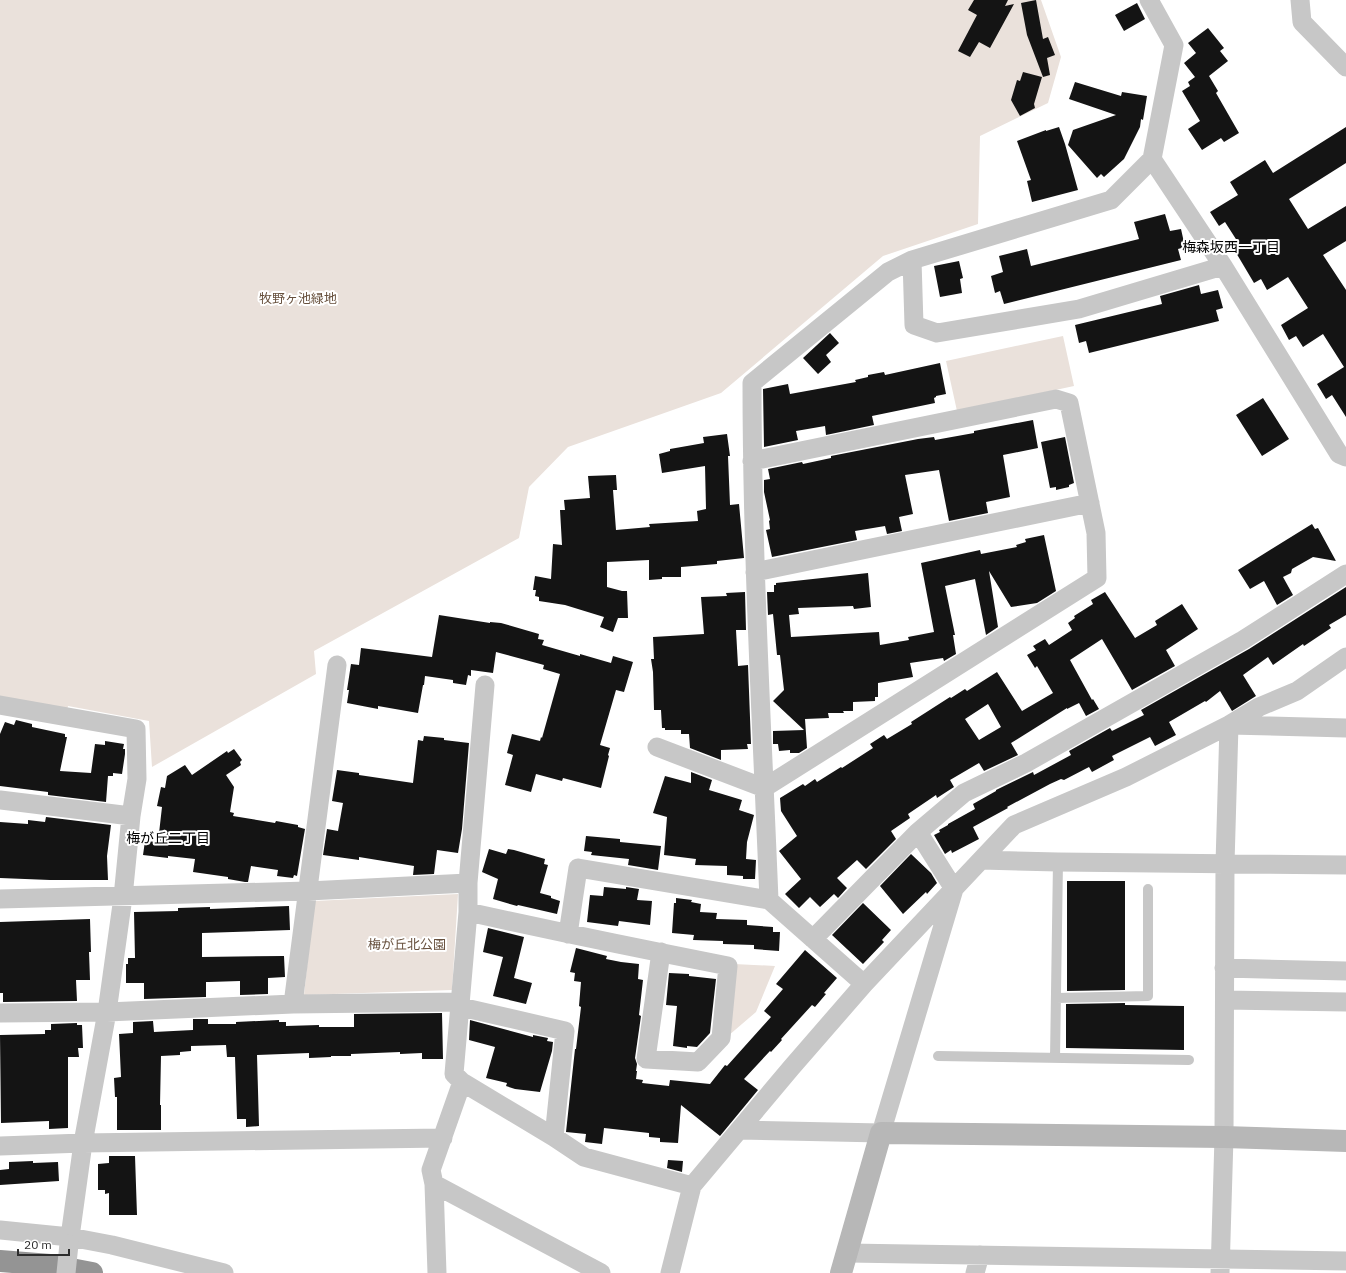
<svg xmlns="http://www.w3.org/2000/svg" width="1346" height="1273" font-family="'IBM Plex Sans','Noto Sans JP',sans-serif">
<rect width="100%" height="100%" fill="#fff"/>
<path fill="#eae1db" d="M0,0H1041L1061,57L1048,103L980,136L978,224L883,256L721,393L568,447L529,487L519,538L314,651L316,674L152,767L149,721L68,706L67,711L0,700Z
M1063,336L1074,386L957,411L946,361Z
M458,894L452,990L304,995L314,901Z
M734,964L775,966L756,1012L728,1036Z"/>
<path fill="#141414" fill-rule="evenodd" d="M974,0H1008L1005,6L1014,4L990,48L979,42L970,57L958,51L977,15L968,10Z
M1036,0L1043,39L1048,37L1055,55L1047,58L1050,75L1043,77L1027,35L1021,3Z
M1137,3L1145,19L1124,31L1115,15Z
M1208,28L1224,48L1220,51L1228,61L1209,76L1218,91L1216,93L1239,133L1224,142L1221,138L1202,150L1188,129L1200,121L1182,91L1190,86L1188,82L1195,77L1184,63L1196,53L1188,43Z
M1023,72L1042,77L1034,104L1035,108L1020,116L1011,100L1017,80L1020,81Z
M1075,82L1121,96L1122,92L1147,96L1143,120L1141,119L1140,127L1124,159L1104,177L1101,174L1097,178L1068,145L1073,130L1116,115L1069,99Z
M1059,127L1065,144L1078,190L1032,202L1027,181L1031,180L1017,141L1046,130V131Z
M1346,127V163L1289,199L1308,229L1346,206V241L1323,255L1346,290V417L1332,395L1326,399L1317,384L1344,367L1323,334L1303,347L1296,336L1289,340L1281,325L1308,308L1288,277L1267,290L1261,279L1254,283L1235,251L1241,247L1225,222L1219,226L1210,212L1238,195L1230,182L1265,160L1273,173Z
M1165,214L1170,231L1181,229L1185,247L1178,249L1181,260L1004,304L1000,291L995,293L991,276L1003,272L999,256L1027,249L1031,266L1139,239L1134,222Z
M959,261L963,278L960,279L962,293L940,297L934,266Z
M1199,285L1201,294L1218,290L1223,308L1216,310L1219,321L1089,353L1086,341L1079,343L1075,325L1162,304L1160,296Z
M830,333L839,343L826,355L831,362L818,374L803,358Z
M940,363L946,394L936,396V397L934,398L935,403L872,416L874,425L826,435L825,426L796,431L798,440L764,447L763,389L788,384L790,394L856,382L855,380L868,377V375L884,372L885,375Z
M1263,398L1289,439L1262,456L1236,415Z
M1033,420L1038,448L1003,455L1010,497L986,502L988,513L949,521L939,470L905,475L913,514L899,517L902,531L887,534L885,526L855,531L857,540L772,557L766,530L770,529L769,521L770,520L764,492V480L770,479L768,469L802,462L803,464L831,458V456L918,439L934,437L935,440L974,433V431Z
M727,434L730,456H728L730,505L739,504L744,558L717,561V564L681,567V577H662V579L649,580V560L607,562V587L622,591H627L628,618H618L613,632L600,627L604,617L565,605L539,601V597L535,596L536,590H533L535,576L551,579L553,544L562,545L560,510H565L564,500L590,498L588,476L616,475L617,490H613L616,530L650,527L649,524L698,521L697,511L706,509L705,466L662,473L659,454L670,451V449L704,443L703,437Z
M1065,437L1074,483L1069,485V487L1056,490V487L1050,488L1041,442Z
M1312,524L1315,529L1318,528L1336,561L1313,557L1292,569L1291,573L1283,577L1293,595L1277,605L1264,581L1250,589L1238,570Z
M1044,535L1056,591L1037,603L1011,607L989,571L998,627L986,635L975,579L945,586L955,635H953L956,654L944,661L943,658L910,663L913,677L878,683V697H875V701L853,702V711H843L844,713H828L829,718L805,719L807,748L799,753H790V750L779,751L778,744H773V731L804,730L773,701L784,690L780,655H777L773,614L768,615L767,592H774V585H776V583L868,573L871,607L854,609L853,606L798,608L799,614L789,615L791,637L879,632L880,645L909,640L908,637L934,632L921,563L980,550L981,554L1017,547L1016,545L1026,542L1025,539Z
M1346,587V615L1329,625L1331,628L1304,646L1303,644L1273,665L1268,657L1243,675L1256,696L1232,711L1220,691L1206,702L1205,701L1169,722L1176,735L1155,746L1150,737L1112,756L1114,760L1092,772L1089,767L1064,780L1061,779L1050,784L1007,807L1008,808L973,827L979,839L952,853L951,850L945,854L934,835L940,832L939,830L948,825V824L975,809L973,804L996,791V790L1033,772L1034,775L1071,755L1069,751L1110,728L1112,731L1144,715L1141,710L1249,649Z
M745,592L746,630H736L738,666L748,665L751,744H747L748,749L721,750V760L690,748L689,734H681V730H665V728H662L661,710H654L653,672L651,659H654L653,637L704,634L701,597L727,596L726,593Z
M1105,592L1135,638L1157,625L1155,621L1182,604L1198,629L1166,650L1175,666L1132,690L1102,639L1070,660L1092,700L1093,699L1099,709L1086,716L1079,703L1067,709V708L1011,743L1018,755L984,771L979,763L950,780L954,787L937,798L936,795L908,814L910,818L891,831L896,839L866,869L857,860L837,878L847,888L838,898L834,894L820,907L810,897L799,908L785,894L801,879L779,851L797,836L781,811L780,798L803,784L805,786L815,779L817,782L841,767L842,768L873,748L870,744L884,735L887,739L912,724L911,722L950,697L951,698L965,689L967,691L997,672L1022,711L1053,693L1037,666L1035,668L1027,655L1036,650L1033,646L1045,639L1049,645L1072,630L1068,623L1075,618L1074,616L1093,604L1091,600ZM988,704L1001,727L979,740L965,719Z
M439,615L490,623V622L501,623L539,634L538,639L544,640L542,645L580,656V654L611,663L613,656L633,662L624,692L616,690L600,745L610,748L608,755L609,756L601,788L563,778L562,781L536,774L531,792L505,785L513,755L507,753L512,734L540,741L541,737L542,738L560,674L543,669L544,665L496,652L493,673L471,670V676L468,675L466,685L453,683V680L425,676L424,685H423L418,713L378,706V709L347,703L349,690H347L351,664L359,665L361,648L432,657Z
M16,720L32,724V727L65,734V737H67L60,771L91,773L95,744L105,745V741L124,744L123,749H125V754L122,774L113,773V776H108L106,802L48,795V792L0,786V734L5,722L14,725Z
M424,736L444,738V740L469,743L462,829L458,853L437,850L434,874L413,875L414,866L359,857V860L323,855L327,829L338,831L343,803L332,801L337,770L359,773V775L413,783L418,740L423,741Z
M234,749L242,760L240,762L241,765L226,775L234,787L230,812L234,813L233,816L275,823L276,821L298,825V827L305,829L297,876L294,875L293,878L277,876L278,870L251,866L248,882H245L228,879V877L193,872L195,859L168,856V858L143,855L145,841L158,842L162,807L157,806L161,787L165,788L167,776L185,765L192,775L227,751L228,753Z
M691,772L712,780L709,790L742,800L739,810L754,815L747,842L746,859L756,860L755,879H743V876L727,875V866L695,865L696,859L664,855L667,817L653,813L665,776L691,783Z
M46,817L111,825L107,856L108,880H50L0,878V822L28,824V820L45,822Z
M586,836L620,839V842L661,846L658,870L628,865L629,859L591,855L592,852L584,851Z
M489,849L506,854L508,849L514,850L545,859L544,864L548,865L540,893L551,896V898L560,901L557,914L518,905L517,906L493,899L498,879L482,872Z
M911,854L931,873L937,883L927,894L926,892L903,914L880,886Z
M1067,881H1125V990L1067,991Z
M604,887L626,889V887L639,889L637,900L652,901L650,925L619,921L618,926L587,922L590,895L603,896Z
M676,898L692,900L691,902L701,904L700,912L717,913L716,919L747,920V925L773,927V932H780L779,951L754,949V945L723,944V941L693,940L694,935L672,933L674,903H676Z
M863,903L891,930L882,940L884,942L863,964L832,935Z
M289,906L290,930L202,933V957L284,956L285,977L268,978V994L240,995V981L209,982H206V997L144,999V983H126V964H128V958H135L134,912L178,911V908L210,907V909Z
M90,919L91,952H89L90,980H76L77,1001L3,1002V993H0V922Z
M488,928L524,937L514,978L532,983L526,1004L493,996L503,957L483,952Z
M576,948L607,956L606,959L621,962L639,964L638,979L643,980L639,1015L641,1016L635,1058L637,1064L636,1071H637L636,1079L643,1080L642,1083L669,1086L670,1080L710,1084L725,1065L727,1066L771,1017L764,1011L783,989L776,984L805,950L837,978L824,993L826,994L815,1007L812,1005L781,1039L782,1040L771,1052L770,1051L744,1079L758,1090L720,1136L681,1105L678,1143L660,1142V1138L649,1137V1133L604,1128L602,1144L585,1142L586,1134L566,1132L575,1049H576L581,1007L579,1006L581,982L574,981L575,973L570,972Z
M669,973L689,974V976L716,979L710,1033L697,1047L687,1046V1048L673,1046L677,1006L666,1005Z
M1125,1003V1005L1184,1006V1050L1066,1048V1004Z
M442,1013L443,1059H422V1053L400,1054V1052L351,1054V1056H331V1057L309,1058V1053L257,1055L259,1126L246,1127V1119H237L235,1057H227L226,1045L191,1046V1051L180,1052V1055L161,1056L160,1105H161V1130H117V1097H115L114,1078L121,1077L119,1034L133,1033V1022L153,1021L154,1032L193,1030V1019H208V1024H236V1022L279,1020V1022H286V1026L319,1025V1027H354V1014Z
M470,1020L533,1037V1035L548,1038L547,1041L553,1042L552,1051L540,1092L515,1089L506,1086L507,1083L486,1078L495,1047L469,1040Z
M77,1023V1025H82L83,1048H78L79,1057H68V1128L49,1129V1121L1,1123L0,1035L45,1034V1030H51V1024Z
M109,1156H135L137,1215H109V1193L105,1194V1190H98V1164L109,1163Z
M668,1160L683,1161L682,1172L667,1168Z
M33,1161V1163L58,1162L59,1181L0,1185V1170L9,1169V1162Z"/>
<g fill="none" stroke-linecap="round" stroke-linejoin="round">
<path stroke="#c7c7c7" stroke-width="10" d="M1056,998L1148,996V889
M938,1056L1189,1060
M1055,1058L1058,862"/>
<path stroke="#c7c7c7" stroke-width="19" d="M1300,0L1302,22L1346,67
M1152,159L1223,266L1339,454L1346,457
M912,260L914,325L937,333L1079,309L1223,266
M755,572L1090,503
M485,685L468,883V912L454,1074L462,1082L554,1137L584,1157L692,1186
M0,705L136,729L137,779L131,816L123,897L107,1012L83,1143L69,1244
M1229,725L1346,728
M657,747L764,788L1097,578L1096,533L1069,403L1056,399L752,461
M0,800L131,816
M918,832L964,793L1026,763L1243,640L1346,574
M981,860L1058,862L1346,865
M0,899L308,891L468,883
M468,912C554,931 641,949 728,966L721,1038L698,1062L646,1059L661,952
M568,934L578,868L769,900
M1224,968L1346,971
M864,984L769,900C762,727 752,555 752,383L888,272L912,260L1111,200L1152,159L1174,45L1149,0
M1225,1000L1346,1002
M293,1004L337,665
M461,1007L565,1031L554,1137
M0,1013L107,1012L293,1004L461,1002
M739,1130L881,1133L954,889L918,832L813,939
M0,1146L83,1143L443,1138
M434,1184L601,1273
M0,1230L70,1237L112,1245L224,1273
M848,1253L1346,1261
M437,1273L434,1184L431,1170L462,1082
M670,1273L692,1186L791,1068L864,984L1014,825L1126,777L1229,725L1259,707L1297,691L1346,657
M975,1273L980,1255
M1220,1273L1224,1137L1225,864L1229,725"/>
<path stroke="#b7b7b7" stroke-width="22" d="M841,1273L881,1133L1224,1137L1346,1141"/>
<path stroke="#949494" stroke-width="22" d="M0,1261L50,1265L92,1273"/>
<path stroke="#c7c7c7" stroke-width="19" d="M66,1273L69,1244"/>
</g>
<g text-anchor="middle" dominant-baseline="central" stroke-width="4" stroke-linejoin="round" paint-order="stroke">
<g font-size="13" fill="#67503d" stroke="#fff">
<text x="298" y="298">牧野ヶ池緑地</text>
<text x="407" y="944">梅が丘北公園</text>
</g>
<g font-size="14" fill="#000" stroke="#fff">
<text x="1231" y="247">梅森坂西一丁目</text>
<text x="168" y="838">梅が丘二丁目</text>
</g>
</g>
<path d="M18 1249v6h51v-6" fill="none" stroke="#2d2d2d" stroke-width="2"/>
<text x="24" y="1249" font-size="12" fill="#2d2d2d" stroke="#ffffff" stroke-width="3" paint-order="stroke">20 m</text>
</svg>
